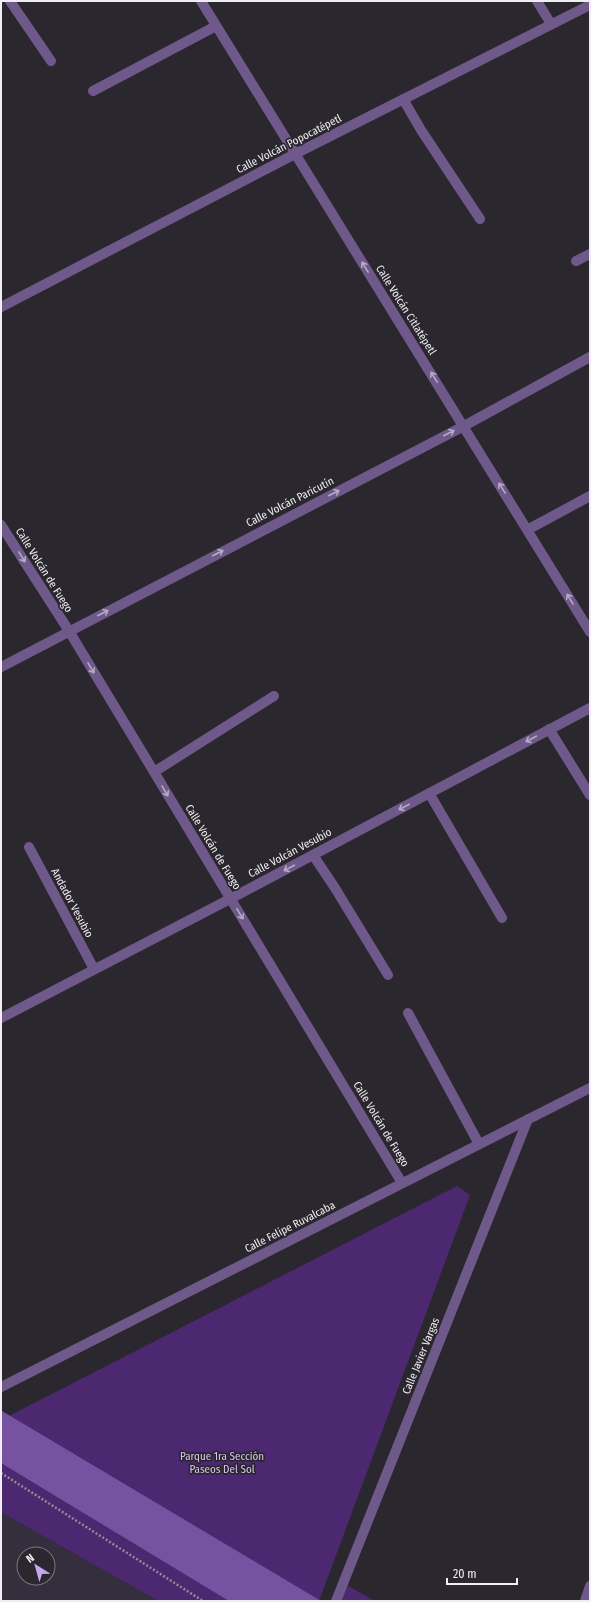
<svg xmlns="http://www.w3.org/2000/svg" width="591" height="1602" font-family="'Fira Sans Condensed',sans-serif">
<rect width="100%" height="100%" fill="#2b272f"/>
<path fill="#352f3d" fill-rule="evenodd" d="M1,1512L158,1601H1ZM24,1554H48V1578H24Z"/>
<path fill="#4c2870" d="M457,1186L470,1195L319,1601H158L1,1512V1420Z
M343,1583L375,1601H337Z"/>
<path fill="#7752a0" d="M1,1410L2,1411L321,1601H229L1,1463Z"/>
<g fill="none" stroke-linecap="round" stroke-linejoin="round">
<path stroke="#8f8c93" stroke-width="2.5" stroke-dasharray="2 2" stroke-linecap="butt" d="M1,1473L203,1601"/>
<path stroke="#6f598b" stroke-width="10" d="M10,1L51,61
M201,1L590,632
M537,1L551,24
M93,91L216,26
M403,99L421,130L480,219
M576,261L590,254
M1,307L295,154L590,5
M1,525L69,631L402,1183
M527,530L590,496
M1,667L464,426L590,357
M549,729L590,795
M154,772L274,696
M429,793L502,918
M29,847L94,969
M313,855L335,888L388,975
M408,1013L479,1144
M1,1018L230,899L590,708
M1,1387L590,1088
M336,1601L528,1119
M585,1601L590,1586"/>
</g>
<defs><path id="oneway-shaft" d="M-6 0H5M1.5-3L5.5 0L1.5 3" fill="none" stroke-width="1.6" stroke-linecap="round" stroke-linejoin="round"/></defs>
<g stroke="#b6abc4">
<use href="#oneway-shaft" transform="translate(365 267) rotate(-122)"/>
<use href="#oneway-shaft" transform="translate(434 377) rotate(-122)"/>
<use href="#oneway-shaft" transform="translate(449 433) rotate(-27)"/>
<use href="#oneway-shaft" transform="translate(502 488) rotate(-122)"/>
<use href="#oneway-shaft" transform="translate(334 493) rotate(-27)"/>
<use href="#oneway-shaft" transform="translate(218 553) rotate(-27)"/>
<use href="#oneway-shaft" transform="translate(22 557) rotate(58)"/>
<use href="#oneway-shaft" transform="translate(570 599) rotate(-121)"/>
<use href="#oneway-shaft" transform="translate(103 613) rotate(-27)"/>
<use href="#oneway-shaft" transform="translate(91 668) rotate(59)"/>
<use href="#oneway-shaft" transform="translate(531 739) rotate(152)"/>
<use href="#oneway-shaft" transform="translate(165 791) rotate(59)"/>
<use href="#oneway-shaft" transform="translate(404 807) rotate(152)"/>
<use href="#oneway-shaft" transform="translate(289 868) rotate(152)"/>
<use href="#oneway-shaft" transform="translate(240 914) rotate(59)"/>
</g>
<g text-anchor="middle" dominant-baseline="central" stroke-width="3.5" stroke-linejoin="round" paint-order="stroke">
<g font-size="11" fill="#f0eef3" stroke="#2b272f">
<text transform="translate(289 144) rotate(-27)">Calle Volcán Popocatépetl</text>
<text transform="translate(406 310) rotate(58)">Calle Volcán Citlatépetl</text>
<text transform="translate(290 502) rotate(-27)">Calle Volcán Paricutín</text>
<text transform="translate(44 570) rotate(58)">Calle Volcán de Fuego</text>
<text transform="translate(213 847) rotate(59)">Calle Volcán de Fuego</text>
<text transform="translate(290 853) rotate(-28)">Calle Volcán Vesubio</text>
<text transform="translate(72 903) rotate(62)">Andador Vesubio</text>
<text transform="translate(381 1124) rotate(59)">Calle Volcán de Fuego</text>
<text transform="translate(290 1227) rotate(-27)">Calle Felipe Ruvalcaba</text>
<text transform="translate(421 1356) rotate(-68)">Calle Javier Vargas</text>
</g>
<g font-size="11" fill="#d7c5f0" stroke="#2b272f">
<text x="222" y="1456">Parque 1ra Sección<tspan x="222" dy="13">Paseos Del Sol</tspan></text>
</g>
</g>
<rect width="591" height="1602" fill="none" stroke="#f0eef3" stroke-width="4"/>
<g transform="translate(36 1566) rotate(323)"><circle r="19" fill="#2b272f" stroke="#7a777d"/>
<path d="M0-3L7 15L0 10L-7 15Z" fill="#c6a6f0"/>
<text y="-6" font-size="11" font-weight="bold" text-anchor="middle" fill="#f0eef3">N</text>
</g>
<path d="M447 1578v6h70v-6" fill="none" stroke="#f0eef3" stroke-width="2"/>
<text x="453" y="1578" font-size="12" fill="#f0eef3" stroke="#2b272f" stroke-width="3" paint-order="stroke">20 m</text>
</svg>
